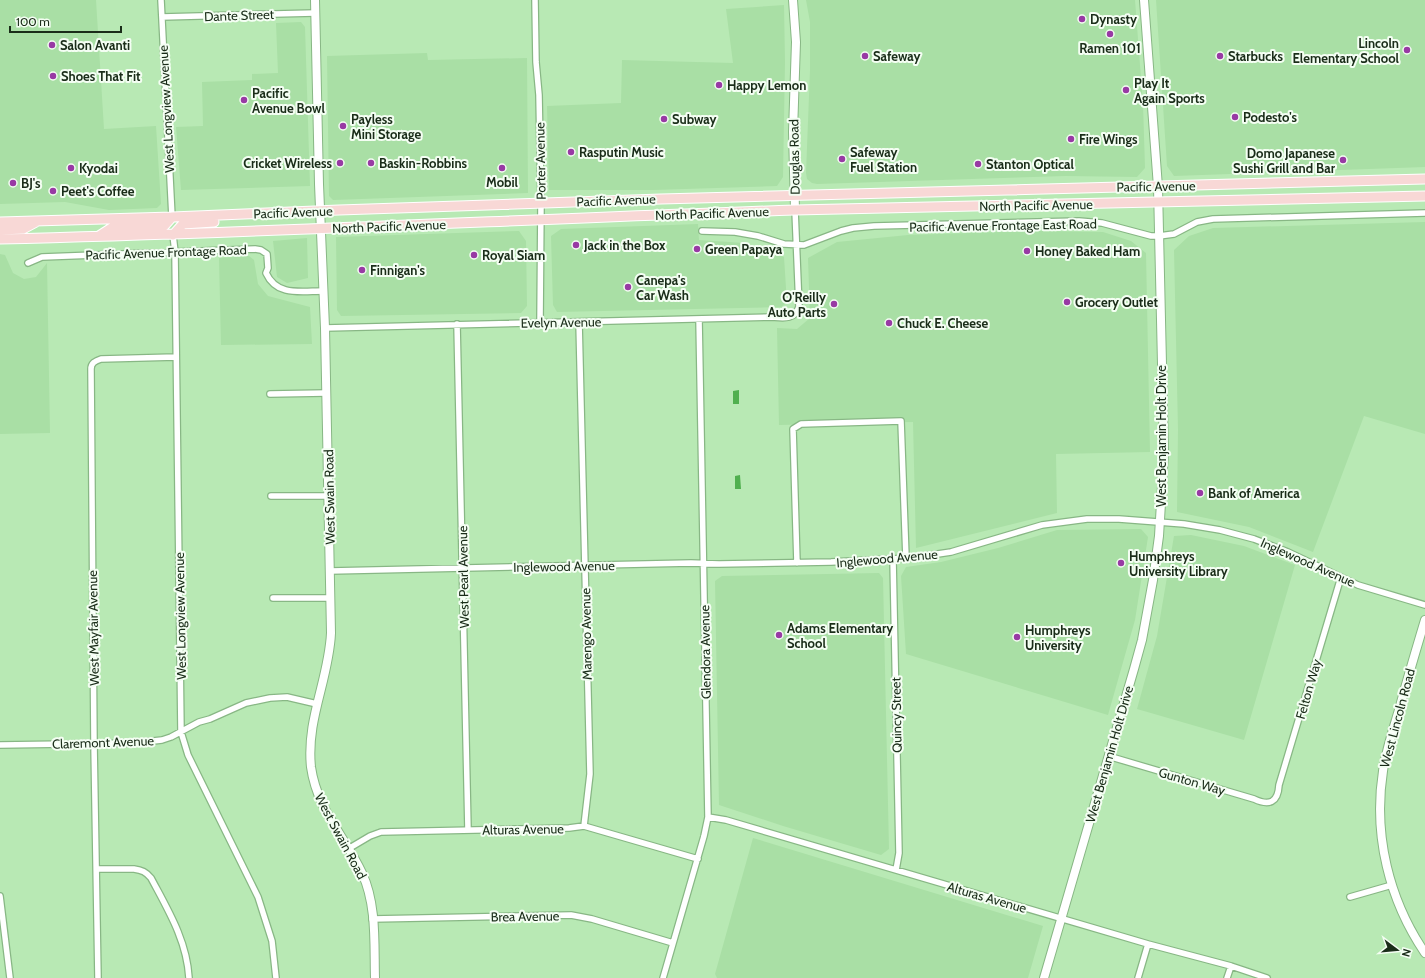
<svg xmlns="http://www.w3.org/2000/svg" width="1425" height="978" font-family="Cabin,sans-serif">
<rect width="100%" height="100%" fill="#b8e9b4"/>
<path fill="#a9dfa5" d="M0,0H96L104,129L156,126L161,204L157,208L109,210L65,202L0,204Z
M806,0H1135L1143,104L1145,168L1137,177L1066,176L817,184L812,183L807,179L806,173L810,70V22Z
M1156,0H1425V167L1174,176L1167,166Z
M784,5L785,62L783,177L777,186L653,190H549L547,106L621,103L622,60L733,63L726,9Z
M301,22L305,27L310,186L181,190L176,127L203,126L202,82L252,80V74L278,73L276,23Z
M427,53L428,60L527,58L528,193L333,200L329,196L327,56Z
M1425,222V434L1364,416L1313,552L1249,527L1177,512L1178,429L1174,250L1189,236L1213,228Z
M698,224L699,240L744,243L784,257L787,303L781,307L557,312L553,305L551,236L561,229Z
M519,231L526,241L527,306L521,313L341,316L337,310L336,237Z
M1036,231L1103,232L1131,241L1146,253L1150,452L1056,454L1057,513L916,548L913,422L779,425L777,328L797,329L810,318L808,258L837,242L908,235Z
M307,238L308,278L287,283L277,277L273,241Z
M0,254L5,255L13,273L24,279L36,277L47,263L50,433L0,434Z
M249,256L254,260L258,284L268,296L310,307L312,344L221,345L219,258Z
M1141,529L1148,537L1135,620L1108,715L906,654L901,576L906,567L941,562L998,548L1057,530Z
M1191,535L1244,546L1295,565L1244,740L1137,709L1157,636L1174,536Z
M879,573L883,578L889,849L881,855L783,826L719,805L715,581L722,576Z
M753,838L1043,926L1028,978H717L715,974Z"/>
<path fill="#50b04f" d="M739,390V404H733V391Z
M740,475L741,489H735V476Z"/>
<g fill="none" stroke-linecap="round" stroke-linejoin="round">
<defs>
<path id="street" d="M161,0L172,217
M535,0L536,62L539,95L541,203L540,322
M162,17L315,13
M702,231L735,232L758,236L784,244L804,245L841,231L853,228L874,226L1079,221L1102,223L1151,236H1159L1174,234L1197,222L1213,219L1425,213
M173,235L175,252L181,732L188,755L258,897L272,941L276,978
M28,263L42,257L255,249L261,250L267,254L268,268L266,273C277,297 301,291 324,291
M579,322L590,774L584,826
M457,324L468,830
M325,328L772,317C784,318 794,320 799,307L795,210
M270,394L326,393
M271,496H329
M893,559L899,853L896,870
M797,563L793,429L801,424L901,421L906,558
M330,571L691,563L719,564L831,562L911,558L951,552L1042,525L1087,519H1119L1184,524L1220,530L1254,539L1288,552L1358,585L1425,605
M273,598H331
M0,745L135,743L162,740L171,737L199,722L210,719L246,703L270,698L287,697L317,704
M1108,756L1254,799C1269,806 1278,803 1279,785L1341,577
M708,817L726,820L1148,944L1231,966L1267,978
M348,849L370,836L381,832L569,828L584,826L698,859
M97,869H134C142,870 146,872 151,878C168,910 187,941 189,978
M0,896L10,978
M1350,897L1392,885
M372,919L571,915L592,919L673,943
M98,978L94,744L91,369C91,363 95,361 101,359L176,357
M663,978L704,836L708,817L699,319
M1138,978L1148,944
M1227,978L1231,966"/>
<path id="secondary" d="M315,0L319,184L325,328L331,633C329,679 306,719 311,767C317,810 345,836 362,873C377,905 374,944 375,978
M793,0L796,42L793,132L795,210
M1425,620C1416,650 1407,680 1399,710C1393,730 1386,750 1383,771C1373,835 1389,900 1425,953
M1044,978L1134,669L1142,640L1153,580L1159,536L1164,453L1158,187L1144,0"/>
<path id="primary" d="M0,222L172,217L339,210L661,199L1425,179
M0,230L23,229L36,222
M173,235L183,224L214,222
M99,236L113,227L164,226L172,217
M0,239C265,233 530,219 795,210C1005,204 1215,200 1425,196"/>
</defs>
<use href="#street" stroke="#88b785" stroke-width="8"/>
<use href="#secondary" stroke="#88b785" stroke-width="10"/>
<use href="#primary" stroke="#fff" stroke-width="11"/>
<use href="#street" stroke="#fff" stroke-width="5.5"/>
<use href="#secondary" stroke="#fff" stroke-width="8"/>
<use href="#primary" stroke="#f8d8d6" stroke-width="9"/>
</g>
<g fill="#983aa4" stroke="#f4fef3" stroke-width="1.5">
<circle cx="1082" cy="19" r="4"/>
<circle cx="1110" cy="34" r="4"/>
<circle cx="52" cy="45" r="4"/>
<circle cx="1407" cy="50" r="4"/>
<circle cx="865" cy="56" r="4"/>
<circle cx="1220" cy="56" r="4"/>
<circle cx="53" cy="76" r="4"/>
<circle cx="719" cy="85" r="4"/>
<circle cx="1126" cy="90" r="4"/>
<circle cx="244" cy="100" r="4"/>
<circle cx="1235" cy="117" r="4"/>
<circle cx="664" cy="119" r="4"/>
<circle cx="343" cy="126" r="4"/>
<circle cx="1071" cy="139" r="4"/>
<circle cx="571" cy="152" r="4"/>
<circle cx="842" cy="159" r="4"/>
<circle cx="1343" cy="160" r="4"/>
<circle cx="340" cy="163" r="4"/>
<circle cx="371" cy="163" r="4"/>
<circle cx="978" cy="164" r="4"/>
<circle cx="71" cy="168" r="4"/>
<circle cx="502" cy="168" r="4"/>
<circle cx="13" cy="183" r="4"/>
<circle cx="53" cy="191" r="4"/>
<circle cx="576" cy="245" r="4"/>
<circle cx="697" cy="249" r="4"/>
<circle cx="1027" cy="251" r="4"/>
<circle cx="474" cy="255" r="4"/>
<circle cx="362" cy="270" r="4"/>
<circle cx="628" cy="287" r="4"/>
<circle cx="1067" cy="302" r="4"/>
<circle cx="834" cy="304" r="4"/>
<circle cx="889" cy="323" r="4"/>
<circle cx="1200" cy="493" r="4"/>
<circle cx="1121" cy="563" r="4"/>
<circle cx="779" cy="635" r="4"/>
<circle cx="1017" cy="637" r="4"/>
</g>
<g text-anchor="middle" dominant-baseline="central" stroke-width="4" stroke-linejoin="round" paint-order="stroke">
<g font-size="13" fill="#1a2d19" stroke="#f4fef3">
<text transform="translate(239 15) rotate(-2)">Dante Street</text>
<text transform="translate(166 109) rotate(-93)">West Longview Avenue</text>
<text transform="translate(794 157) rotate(-91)">Douglas Road</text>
<text transform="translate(540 161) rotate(-91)">Porter Avenue</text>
<text transform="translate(1156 186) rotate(-1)">Pacific Avenue</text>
<text transform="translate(616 200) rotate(-2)">Pacific Avenue</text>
<text transform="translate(1036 205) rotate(-1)">North Pacific Avenue</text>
<text transform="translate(293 212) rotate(-2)">Pacific Avenue</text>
<text transform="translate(712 213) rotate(-2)">North Pacific Avenue</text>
<text transform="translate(1003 225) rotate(-1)">Pacific Avenue Frontage East Road</text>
<text transform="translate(389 226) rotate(-2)">North Pacific Avenue</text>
<text transform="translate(166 252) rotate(-2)">Pacific Avenue Frontage Road</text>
<text transform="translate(561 322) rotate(-1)">Evelyn Avenue</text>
<text transform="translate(1161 436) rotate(-90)">West Benjamin Holt Drive</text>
<text transform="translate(329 497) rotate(-91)">West Swain Road</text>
<text transform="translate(887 558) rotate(-5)">Inglewood Avenue</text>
<text transform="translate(1308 562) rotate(24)">Inglewood Avenue</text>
<text transform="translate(564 566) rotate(-1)">Inglewood Avenue</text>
<text transform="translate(463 577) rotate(-91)">West Pearl Avenue</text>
<text transform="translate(180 616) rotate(-91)">West Longview Avenue</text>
<text transform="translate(93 628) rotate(-91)">West Mayfair Avenue</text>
<text transform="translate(586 634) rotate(-91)">Marengo Avenue</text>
<text transform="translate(705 652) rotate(-91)">Glendora Avenue</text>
<text transform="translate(1308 689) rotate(-74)">Felton Way</text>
<text transform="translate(896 715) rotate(-91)">Quincy Street</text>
<text transform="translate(1397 718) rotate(-75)">West Lincoln Road</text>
<text transform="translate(103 742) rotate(-2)">Claremont Avenue</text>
<text transform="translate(1109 754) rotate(-74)">West Benjamin Holt Drive</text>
<text transform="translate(1192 781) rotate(16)">Gunton Way</text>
<text transform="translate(523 829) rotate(-1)">Alturas Avenue</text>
<text transform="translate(341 836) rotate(62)">West Swain Road</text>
<text transform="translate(987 897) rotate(16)">Alturas Avenue</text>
<text transform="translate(525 916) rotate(-1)">Brea Avenue</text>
</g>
<g font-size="13" font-weight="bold" fill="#1a2d19" stroke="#f4fef3" text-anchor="start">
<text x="1090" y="19">Dynasty</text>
<text x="1399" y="43" text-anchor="end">Lincoln<tspan x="1399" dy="15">Elementary School</tspan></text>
<text x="60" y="45">Salon Avanti</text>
<text x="1110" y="48" text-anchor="middle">Ramen 101</text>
<text x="873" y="56">Safeway</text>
<text x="1228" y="56">Starbucks</text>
<text x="61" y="76">Shoes That Fit</text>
<text x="1134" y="83">Play It<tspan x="1134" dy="15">Again Sports</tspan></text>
<text x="727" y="85">Happy Lemon</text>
<text x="252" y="93">Pacific<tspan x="252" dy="15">Avenue Bowl</tspan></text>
<text x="1243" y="117">Podesto's</text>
<text x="351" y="119">Payless<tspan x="351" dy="15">Mini Storage</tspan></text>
<text x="672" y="119">Subway</text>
<text x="1079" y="139">Fire Wings</text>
<text x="579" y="152">Rasputin Music</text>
<text x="850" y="152">Safeway<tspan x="850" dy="15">Fuel Station</tspan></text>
<text x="1335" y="153" text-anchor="end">Domo Japanese<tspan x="1335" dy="15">Sushi Grill and Bar</tspan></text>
<text x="332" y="163" text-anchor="end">Cricket Wireless</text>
<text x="379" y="163">Baskin-Robbins</text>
<text x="986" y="164">Stanton Optical</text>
<text x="79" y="168">Kyodai</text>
<text x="502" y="182" text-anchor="middle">Mobil</text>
<text x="21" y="183">BJ's</text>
<text x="61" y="191">Peet's Coffee</text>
<text x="584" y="245">Jack in the Box</text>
<text x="705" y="249">Green Papaya</text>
<text x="1035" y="251">Honey Baked Ham</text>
<text x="482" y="255">Royal Siam</text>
<text x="370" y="270">Finnigan's</text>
<text x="636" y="280">Canepa's<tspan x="636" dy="15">Car Wash</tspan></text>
<text x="826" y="297" text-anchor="end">O'Reilly<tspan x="826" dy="15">Auto Parts</tspan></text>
<text x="1075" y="302">Grocery Outlet</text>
<text x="897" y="323">Chuck E. Cheese</text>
<text x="1208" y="493">Bank of America</text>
<text x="1129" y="556">Humphreys<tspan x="1129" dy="15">University Library</tspan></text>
<text x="787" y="628">Adams Elementary<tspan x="787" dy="15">School</tspan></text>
<text x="1025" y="630">Humphreys<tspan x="1025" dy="15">University</tspan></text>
</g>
</g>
<g transform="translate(1397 950) rotate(106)" stroke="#f4fef3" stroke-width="3" paint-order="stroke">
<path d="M0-3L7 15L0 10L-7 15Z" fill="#1a2d19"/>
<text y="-6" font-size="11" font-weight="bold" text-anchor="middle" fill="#1a2d19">N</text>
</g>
<path d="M10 26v6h111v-6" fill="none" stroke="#1a2d19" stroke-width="2"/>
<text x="16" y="26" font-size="12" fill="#1a2d19" stroke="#f4fef3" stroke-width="3" paint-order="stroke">100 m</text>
</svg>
